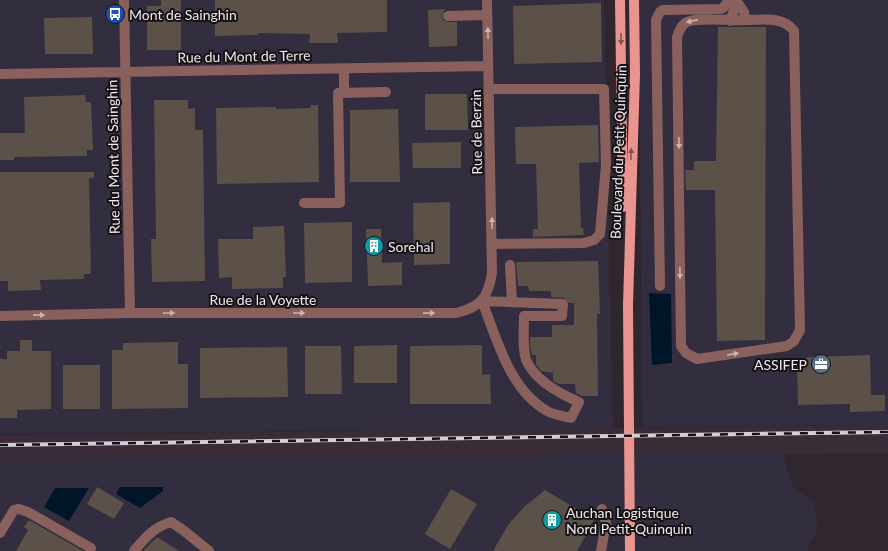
<svg xmlns="http://www.w3.org/2000/svg" width="888" height="551" font-family="Lato,sans-serif">
<rect width="100%" height="100%" fill="#2f262e"/>
<path fill="#322e3f" d="M0,0H604L613,428L0,434Z
M639,0H888V425L642,427Z
M783,454L793,488L814,501L818,528L807,551H0V461Z"/>
<path fill="#3a2b38" d="M888,425V453L0,461V435Z"/>
<path fill="#001528" d="M649,293L671,294L672,363L652,365Z
M120,487H163V491L140,508L116,494Z
M55,488H89L69,521L44,507Z"/>
<path fill="#5b5148" d="M161,0H181V50H147V6H161Z
M215,0H387V32L337,33L338,43H309L310,34L258,33V35L215,36Z
M601,3L602,62L514,64L513,6Z
M445,9L442,16L443,20L448,22H457V46L429,47L428,10Z
M92,17L93,54H45L44,18Z
M718,27H766L765,340L717,341L715,190H686L685,170H694V161H716Z
M425,94H467L468,130H425Z
M85,95L86,102H91L93,150H87V156L14,157V160H0V133H25L24,97Z
M154,100H188V109L195,108V130H203L205,281L152,282L151,239H156Z
M311,105H318L319,182L217,184L216,108L276,107V109L311,108Z
M398,109L400,182H350V110Z
M598,125L599,162L579,163L581,228H583L584,235L533,237V229H538L536,164H516L515,127Z
M461,142V168H413L412,143Z
M0,172H94V178H89L91,274H84V279L40,280L41,290L8,291V281H0Z
M450,202V264L414,265L413,203Z
M352,222V282L305,283L304,223Z
M284,226L286,277H283V288L232,289V277L219,278L218,239H253V227Z
M366,229H381L382,263L402,262V285L368,286Z
M598,261L600,314H597L598,396H582L576,393L575,384H559L553,381V373L541,371L536,364V355H532L530,346V337H552V325H574V303H569L564,298L551,297V291H529L528,286H518L516,262Z
M20,340H32V351H51V409L17,410V418H0V359H7V351H20Z
M178,342V364H188V408L112,409V350H123V343Z
M397,345V383H354V346Z
M482,345V375L490,374L491,404H410V346Z
M305,346H341L342,394H305Z
M287,347L288,397L200,398V348Z
M870,355L871,395H885V411L850,412V404L798,405L797,359L812,357Z
M63,365H100V409H63Z
M97,487L124,503L114,519L87,504Z
M451,489L477,504L450,549L425,534Z
M545,490L585,514L586,519H595L589,527V530L577,551H493L508,525L524,507Z
M29,520L83,551H16L28,530L24,527Z
M157,537L179,551H143Z"/>
<g fill="none" stroke-linecap="round" stroke-linejoin="round">
<path stroke="#8a605d" stroke-width="10" d="M124,0L130,313
M448,16L487,15
M730,21L737,2L744,12L746,20C763,20 783,16 794,31L800,330L794,341L787,346L697,359L686,353L681,346L677,37C679,31 681,25 687,22C696,17 733,21 746,20
M0,74L488,66
M489,89H604L606,165L600,234L594,240L584,243L492,244
M344,93V69
M304,203H340L338,93L386,92
M510,265L512,302
M660,286L656,20L660,12L663,10L721,9L724,7L729,0
M482,301L563,304L562,316H524C524,328 522,352 527,362C537,382 560,394 579,402L571,418C564,416 554,415 547,411C509,389 497,339 482,301Z
M0,316L130,313H456C481,307 488,298 492,273L487,0
M0,533L14,510L19,509L28,512L91,548
M134,551C145,538 154,527 171,522L183,530L209,551
M601,551L606,523L602,509"/>
<path stroke="#ea948f" stroke-width="10" d="M620,0L623,207
M630,551L628,305L635,74L634,0"/>
<defs>
<path id="rail" d="M0,445L888,432"/>
</defs>
<use href="#rail" stroke="#d5cfd4" stroke-width="4"/>
<use href="#rail" stroke="#151114" stroke-width="2.5" stroke-dasharray="8" stroke-linecap="butt"/>
</g>
<defs><path id="oneway-solid" d="M-6-.8H1V-3.2L6.5 0L1 3.2V.8H-6Z"/></defs>
<g fill="#c7b2b4">
<use href="#oneway-solid" transform="translate(692 21) rotate(167)"/>
<use href="#oneway-solid" transform="translate(488 33) rotate(-91)"/>
<use href="#oneway-solid" transform="translate(679 143) rotate(89)"/>
<use href="#oneway-solid" transform="translate(492 223) rotate(-91)"/>
<use href="#oneway-solid" transform="translate(680 273) rotate(89)"/>
<use href="#oneway-solid" transform="translate(169 313)"/>
<use href="#oneway-solid" transform="translate(299 313)"/>
<use href="#oneway-solid" transform="translate(429 313) rotate(-1)"/>
<use href="#oneway-solid" transform="translate(39 315) rotate(-1)"/>
<use href="#oneway-solid" transform="translate(733 354) rotate(-9)"/>
</g>
<g fill="#805252">
<use href="#oneway-solid" transform="translate(621 39) rotate(89)"/>
<use href="#oneway-solid" transform="translate(631 154) rotate(-88)"/>
</g>
<defs>
<symbol id="bus-disc" viewBox="-11 -11 22 22"><circle r="9.5" fill="#1a4fb4" stroke="#151114"/><path d="M-5-6H5V4H4V6H2V4H-2V6H-4V4H-5ZM-3.5-4V0h7V-4ZM-3.5 1.2v1.5H-2V1.2ZM2 1.2v1.5H3.5V1.2Z" fill="#fff"/></symbol>
<symbol id="building-disc" viewBox="-11 -11 22 22"><circle r="9.5" fill="#0f9aa8" stroke="#151114"/><path d="M-4-6H4V6H1V3H-1V6H-4ZM-2.5-4.3h1.7v1.8h-1.7ZM.8-4.3h1.7v1.8H.8ZM-2.5-1h1.7V.8h-1.7ZM.8-1h1.7V.8H.8Z" fill="#fff"/></symbol>
<symbol id="office-disc" viewBox="-11 -11 22 22"><circle r="9.5" fill="#5c6f8a" stroke="#151114"/><path d="M-6-3h4V-5.5h4V-3h4V5H-6ZM-1-4.5V-3h2v-1.5ZM-6 0V1H6V0Z" fill="#fff"/></symbol>
</defs>
<g fill-rule="evenodd">
<use href="#bus-disc" x="104" y="3" width="22" height="22"/>
<use href="#building-disc" x="363" y="235" width="22" height="22"/>
<use href="#office-disc" x="810" y="353" width="22" height="22"/>
<use href="#building-disc" x="541" y="509" width="22" height="22"/>
</g>
<g text-anchor="middle" dominant-baseline="central" stroke-width="4" stroke-linejoin="round" paint-order="stroke">
<g font-size="14" fill="#efe9ee" stroke="#151114" text-anchor="start">
<text x="129" y="14">Mont de Sainghin</text>
<text x="388" y="246">Sorehal</text>
<text x="807" y="364" text-anchor="end">ASSIFEP</text>
<text x="566" y="512">Auchan Logistique<tspan x="566" dy="16">Nord Petit-Quinquin</tspan></text>
</g>
<g font-size="14" fill="#efe9ee" stroke="#151114">
<text transform="translate(244 56) rotate(-1)">Rue du Mont de Terre</text>
<text transform="translate(476 132) rotate(-91)">Rue de Berzin</text>
<text transform="translate(618 152) rotate(-88)">Boulevard du Petit Quinquin</text>
<text transform="translate(113 157) rotate(-91)">Rue du Mont de Sainghin</text>
<text x="263" y="299">Rue de la Voyette</text>
</g>
</g>
</svg>
